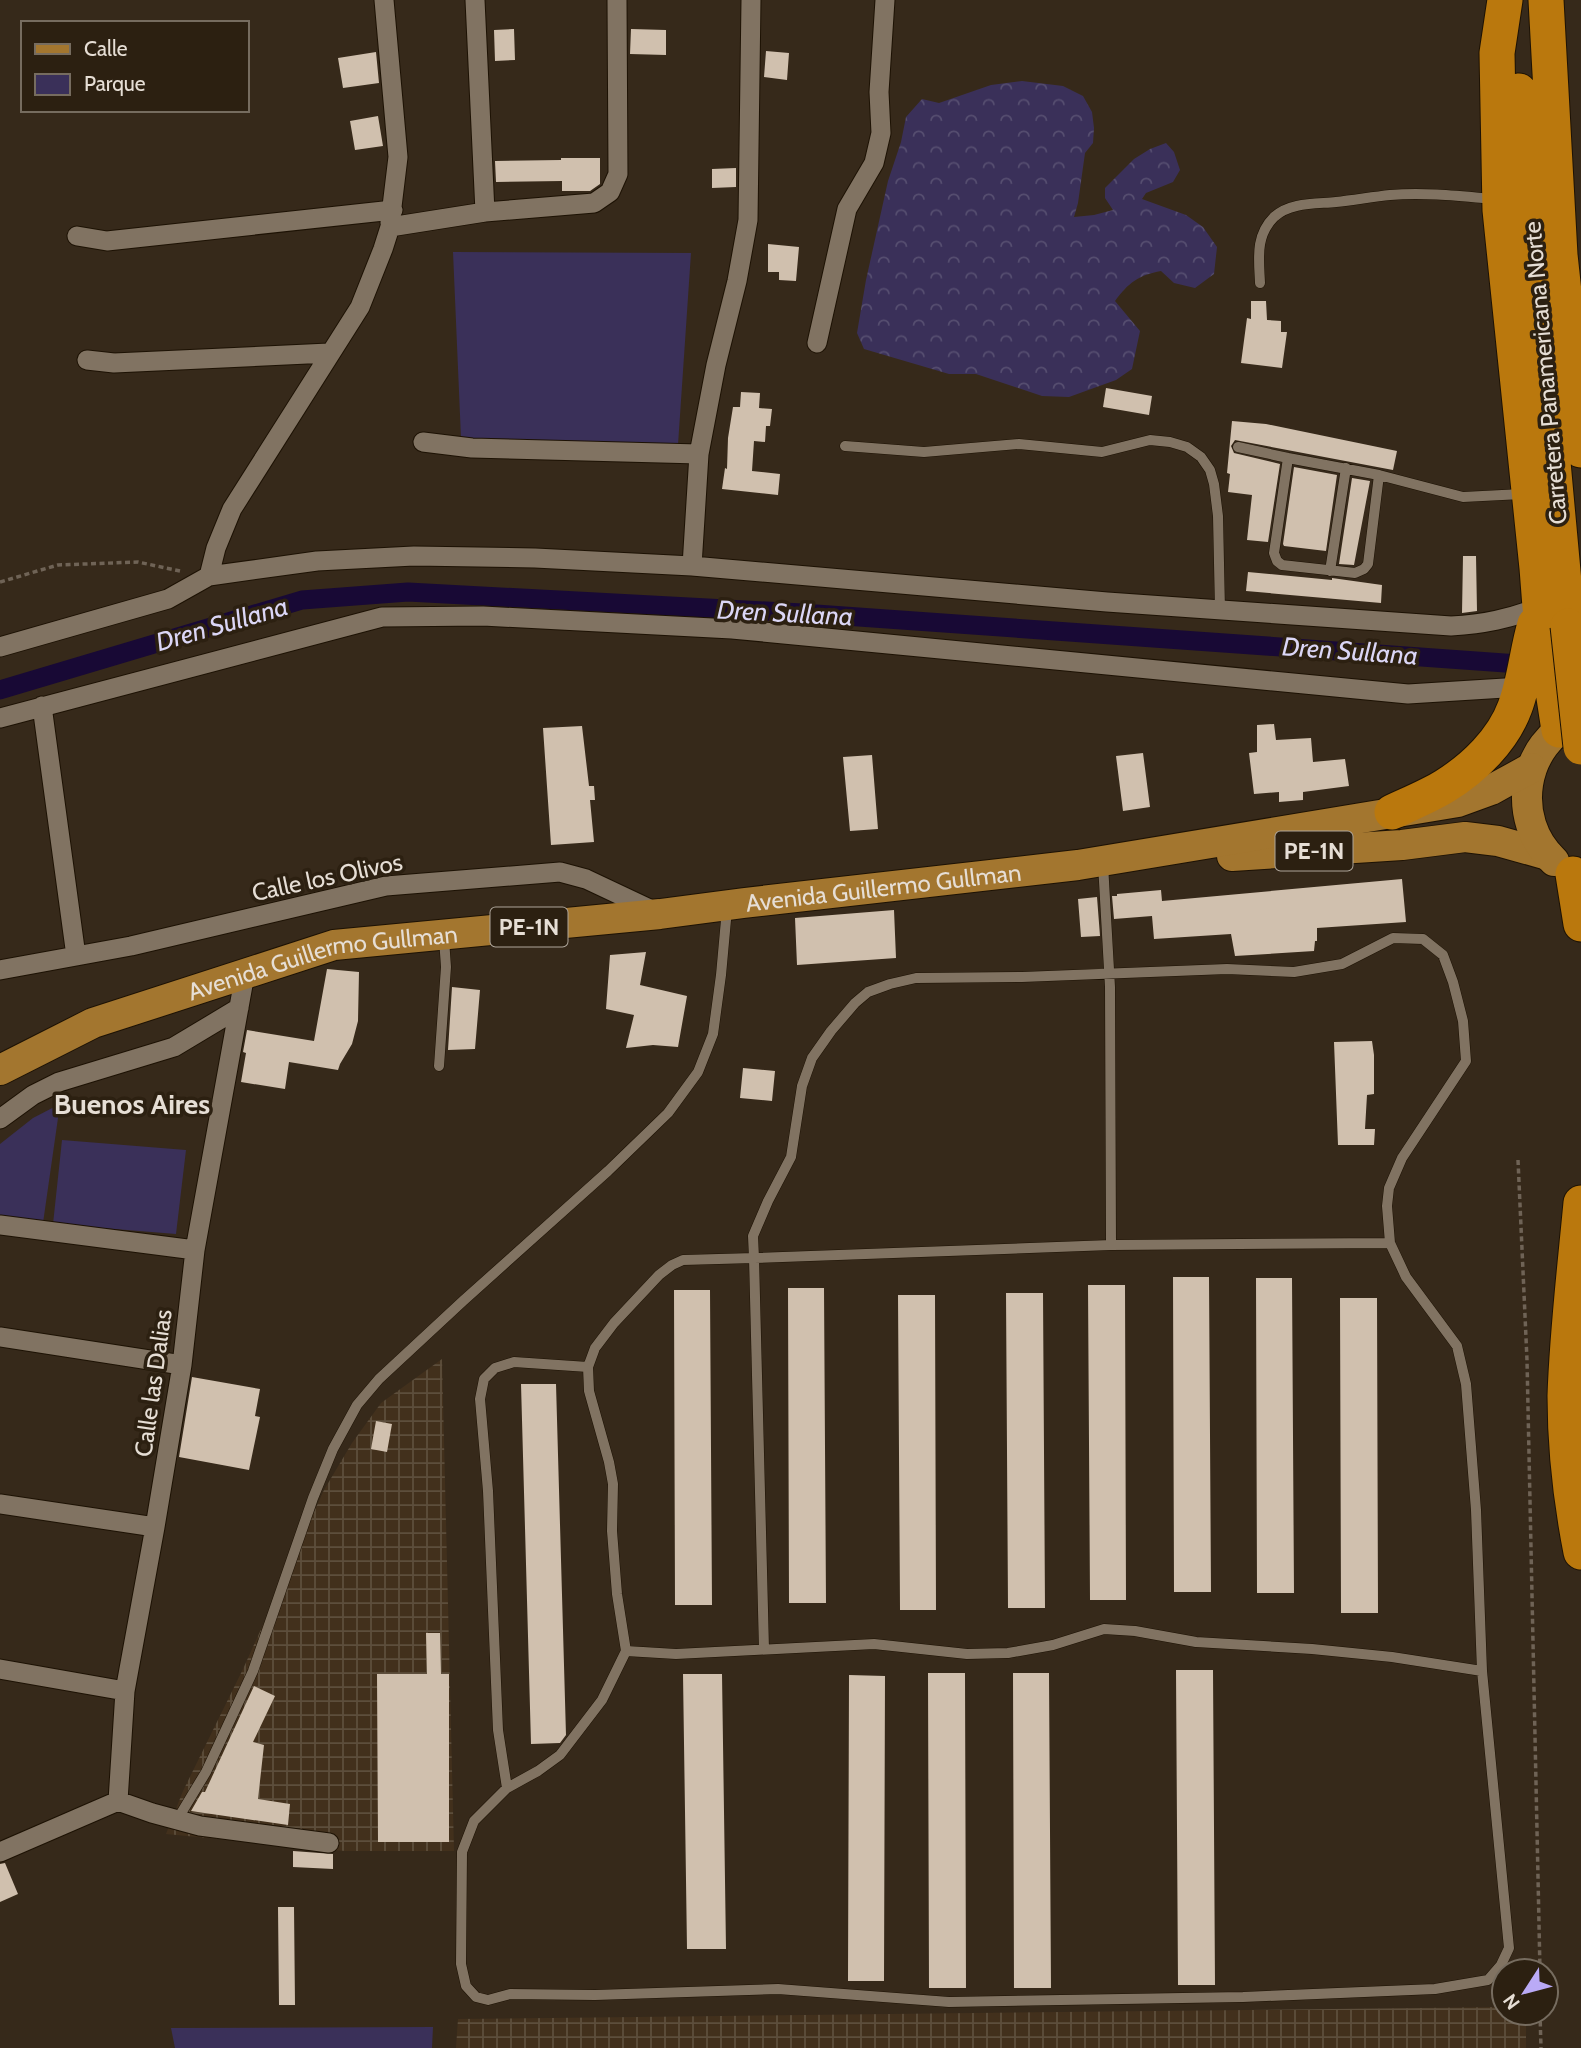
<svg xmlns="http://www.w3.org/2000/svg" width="1581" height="2048" font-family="Cabin,sans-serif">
<defs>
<pattern id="industrial-grid" width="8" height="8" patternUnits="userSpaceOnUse" patternTransform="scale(1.75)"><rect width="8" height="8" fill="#42301c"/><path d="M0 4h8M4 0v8" fill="none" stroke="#5d4e3c"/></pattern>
<pattern id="forest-crowns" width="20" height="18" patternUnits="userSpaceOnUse" patternTransform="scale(1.75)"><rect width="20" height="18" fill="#3a3059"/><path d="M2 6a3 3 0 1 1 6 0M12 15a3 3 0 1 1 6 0" fill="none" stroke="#564e70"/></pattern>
</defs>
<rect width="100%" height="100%" fill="#36291a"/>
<path fill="url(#industrial-grid)" d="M442,1359L454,1851H345L166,1834L183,1791L243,1669L324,1490L352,1443L381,1403Z
M1504,2007V2013H1526V2048H456L458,2019Z"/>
<path fill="#3a3059" d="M453,252L691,253L678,445L461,438Z
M60,1104L43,1223L0,1219V1144L33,1118Z
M62,1140L186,1150L176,1234L53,1224Z
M433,2027L432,2048H175L171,2028Z"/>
<path fill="url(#forest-crowns)" d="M1022,81L1063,86L1083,96L1092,112L1094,128L1093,143L1085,153L1078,203L1074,217L1094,215L1113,210L1105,198V188L1134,159L1150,149L1166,143L1174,152L1180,170L1173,182L1146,193L1142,199L1186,215L1203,227L1217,247L1214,274L1195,288L1174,283L1161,271C1139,275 1128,283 1115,301L1140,331L1132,369L1116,380L1069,397L1042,396L976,374H949L864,349L857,333L866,280L888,181L901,142L906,117L922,99L939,103L991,85Z"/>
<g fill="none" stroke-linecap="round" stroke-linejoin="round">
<path stroke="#180935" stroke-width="19" d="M0,690L302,600L408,592L802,613L1534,665"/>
</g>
<path fill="#d0c0ae" d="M514,29L515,60L495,61L494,30Z
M631,29L666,30V55L630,54Z
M766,51L789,53L787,80L764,77Z
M376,52L379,83L343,88L338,58Z
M378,116L383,146L355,150L350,121Z
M561,158H600V184L590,191H562V181L496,182L495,161L561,160Z
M736,168V187L712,188V169Z
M768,244L799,247L796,281L779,280V272H768Z
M1251,301H1266L1267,320L1281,321V332H1287L1282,368L1241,363L1247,318L1251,319Z
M1106,388L1152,396L1149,415L1103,407Z
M741,392L760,393L759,408L772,409L770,426H766L765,442L754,441L752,471L780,474L778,495L722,489L725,468L727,469L728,438L733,407H740Z
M1232,421L1266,424L1397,451L1393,470L1235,440L1231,446L1234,453L1280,464L1268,542L1247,540L1252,495L1228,492L1230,474L1227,473Z
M1294,467L1337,475L1326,551L1284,546L1283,544Z
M1352,478L1370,481L1354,565L1339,564Z
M1463,556H1476L1477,611L1462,613Z
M1248,572L1332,580V578L1382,585L1381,603L1246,591Z
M1274,724L1276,740L1311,738L1313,762L1345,759L1349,786L1303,792V800L1279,802V792L1254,794L1249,753L1257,752V725Z
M582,726L589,786H594L595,800H590L594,842L551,845L543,728Z
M1143,753L1150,807L1123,811L1116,756Z
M872,755L878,829L850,831L843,757Z
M1402,879L1406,922L1317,928V941H1315L1314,951L1235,956L1231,934L1154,939L1152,916L1114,919L1112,896H1117V894L1161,890L1162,901Z
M1097,897L1100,936L1081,937L1078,899Z
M894,910L896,958L797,965L795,918Z
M646,952L640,985L687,996L678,1047L653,1045L626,1048L634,1015L606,1009L610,955Z
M327,969L359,972L358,1021L352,1044L340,1064L338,1070L289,1062L285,1089L241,1082L246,1053L243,1052L247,1030L314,1041Z
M452,987L480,990L475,1049L448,1050Z
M1372,1041L1374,1055V1094L1367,1095L1365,1129H1375L1374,1145H1338L1334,1042Z
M743,1068L775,1071L772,1101L740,1098Z
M1173,1277H1209L1211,1592H1174Z
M1256,1278H1292L1294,1593H1257Z
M1088,1285H1125L1126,1600H1090Z
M788,1288H824L826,1603H789Z
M674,1290H710L712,1605H675Z
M1006,1293H1043L1045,1608H1008Z
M898,1295H935L936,1610H900Z
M1340,1298H1377L1378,1613H1341Z
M192,1377L260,1389L255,1416L260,1417L249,1470L179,1457Z
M521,1384H556L566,1735L560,1743L531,1744Z
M376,1421L392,1424L387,1452L371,1449Z
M426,1633H440L441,1674H449V1842H378L377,1674H427Z
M1176,1670H1213L1215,1985H1178Z
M928,1673H965L966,1988H929Z
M1013,1673H1049L1051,1988H1014Z
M683,1674H722L726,1949H687Z
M849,1675L885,1676L884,1981H848Z
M254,1686L275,1696L253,1742L264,1745L258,1799L290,1804L288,1825L191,1811L202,1792H205Z
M293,1851L333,1854V1869L293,1867Z
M5,1863L18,1894L0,1902V1864Z
M278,1907H294L295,2005H279Z"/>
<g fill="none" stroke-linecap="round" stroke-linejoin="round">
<defs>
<path id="service" d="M1260,283C1259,259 1255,236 1274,217C1290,202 1316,204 1336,202C1354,200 1372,197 1390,195C1424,192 1460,196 1493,199
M845,446L924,452L1019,444L1102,452L1150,440L1170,442L1187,447L1201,457L1210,470L1214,484L1218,516L1220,610
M1238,447L1288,458
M1288,458L1379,475L1368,564L1364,569L1355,573L1282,565L1277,561L1274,553Z
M1379,475L1463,497L1522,494
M1330,571L1346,468
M1103,864L1110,987L1111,1245
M439,1066L446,967L444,939
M764,1649L754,1258L753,1236L768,1201L791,1157L802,1086L812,1058L831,1031L855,1003L868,992L890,984L916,978L1022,977L1227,969L1294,972L1342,964L1393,938L1423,939L1443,955L1453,982L1463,1021L1466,1061L1402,1158L1389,1188L1387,1206L1390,1243L1406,1277L1457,1346L1466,1384L1476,1510L1482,1671L1509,1948L1501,1965L1488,1980L1435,1989L1243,1997L949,2002L778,1989L595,1995L510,1994L488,2000L476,1997L466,1986L461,1964L462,1852L474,1821L507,1788L538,1771L560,1755L602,1700L626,1651L617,1594L612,1531L613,1484L609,1462L589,1391L588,1367L595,1348L614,1323L659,1275L672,1265L683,1260L754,1258L1111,1245L1390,1243
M626,1651L676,1654L874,1644L967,1654L1008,1653L1053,1645L1104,1629L1135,1631L1196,1642L1312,1649L1392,1657L1482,1671
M507,1788L498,1730L488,1491L480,1399L484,1379L495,1368L514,1362L588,1367
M177,1820L206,1772L253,1671L313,1498L333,1449L357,1405L379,1379L463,1301L608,1171L668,1113L698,1072L713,1034L721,975L727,909"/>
<path id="minor" d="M384,0L398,157L390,223
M475,0L485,212
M77,236L107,241L393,210
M817,343L847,209L874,163L881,133L879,92L885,0
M87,360L114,363L329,353
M423,442L472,448L699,454
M692,566L699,454L716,365L737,281L748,220L751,0
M209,576L216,548L232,509L360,307L383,249L390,227L485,212L594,203L610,192L618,174L617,0
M0,647L168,599L209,576L317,561L414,556L535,558L692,566L1107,602L1451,626C1484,624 1509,619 1540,607
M42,706L76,956
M0,718L382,617L483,616L732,629L1408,694L1521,687
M0,970L131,946L386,886L560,872L586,879L656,912
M0,1119L33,1095L59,1082L174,1047L239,1008
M0,1225L195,1250
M0,1337L182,1365
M0,1504L155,1527
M0,1669L125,1691
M118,1801L125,1691L155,1527L182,1365L195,1250L245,974
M0,1852L118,1801L152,1813L200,1826L329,1843"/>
<g id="primary">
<path d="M1232,856L1402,845L1465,837L1498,841L1548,855"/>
<path d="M1554,861C1510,820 1521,743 1578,719"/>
<path id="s1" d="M0,1070L93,1023L334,945L660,914L744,903L1078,865L1458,802L1491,790L1531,768"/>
</g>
<path id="motorway" d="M1505,0L1497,53L1500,210L1537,568L1540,607L1559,730
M1546,0L1560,255L1581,450
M1519,91L1568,626
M1392,812C1409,804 1429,796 1445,786C1474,768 1503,740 1515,707C1525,680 1527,651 1535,624
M1573,874L1581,924
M1581,1203C1575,1267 1567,1332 1565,1396C1565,1448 1571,1501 1581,1552"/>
</defs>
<use href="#service" stroke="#1d1204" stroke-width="11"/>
<use href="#minor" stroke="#1d1204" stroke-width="21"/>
<use href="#primary" stroke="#1d1204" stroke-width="32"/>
<use href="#motorway" stroke="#1d1204" stroke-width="37"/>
<path stroke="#6f6356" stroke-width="3.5" stroke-dasharray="5 3.5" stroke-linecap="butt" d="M0,582L58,565L138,562L180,571
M1518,1160L1527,1360L1540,1971
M1540,2013L1541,2048"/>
<use href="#service" stroke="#817362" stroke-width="10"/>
<use href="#minor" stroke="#817362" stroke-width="19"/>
<use href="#primary" stroke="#a3762f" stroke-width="30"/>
<use href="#motorway" stroke="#ba780d" stroke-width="35"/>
<defs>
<path id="motorway-bridge" d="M1568,626L1581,747"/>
</defs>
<use href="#motorway-bridge" stroke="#1d1204" stroke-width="37" stroke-linecap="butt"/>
<use href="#motorway-bridge" stroke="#ba780d" stroke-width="35"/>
</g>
<g text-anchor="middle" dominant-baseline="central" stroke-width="7" stroke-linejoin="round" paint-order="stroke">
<g fill="#2c2011" stroke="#aea59a" stroke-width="2">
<rect x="1275.5" y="831.5" width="77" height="39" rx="5"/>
<rect x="490.5" y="907.5" width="77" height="39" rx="5"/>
</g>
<g font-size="23" font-weight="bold" fill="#e6ded5">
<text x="1314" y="851">PE-1N</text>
<text x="529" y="927">PE-1N</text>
</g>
<g font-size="24" fill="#e6ded5" stroke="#2c2011">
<text transform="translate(1545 373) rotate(-95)">Carretera Panamericana Norte</text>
<text transform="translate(327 877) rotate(-12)">Calle los Olivos</text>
<text stroke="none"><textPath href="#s1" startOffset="910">Avenida Guillermo Gullman</textPath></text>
<text stroke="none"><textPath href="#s1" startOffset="343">Avenida Guillermo Gullman</textPath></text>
<text transform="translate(153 1383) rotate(-82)">Calle las Dalias</text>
</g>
<g font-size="26" font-style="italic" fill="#dbd6f6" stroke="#2c2011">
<text transform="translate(785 613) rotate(3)">Dren Sullana</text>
<text transform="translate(222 624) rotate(-16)">Dren Sullana</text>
<text transform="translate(1350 651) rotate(4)">Dren Sullana</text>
</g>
<g font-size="28" font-weight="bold" fill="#e6ded5" stroke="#2c2011">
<text x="132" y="1104">Buenos Aires</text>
</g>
</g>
<rect x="21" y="21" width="228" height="91" fill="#2c2011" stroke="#766c5f" stroke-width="2"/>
<rect x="35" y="44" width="35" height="10" fill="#a3762f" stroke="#766c5f" stroke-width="2"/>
<text x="84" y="56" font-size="21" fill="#e6ded5">Calle</text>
<rect x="35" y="74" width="35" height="21" fill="#3a3059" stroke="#766c5f" stroke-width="2"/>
<text x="84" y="91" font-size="21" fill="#e6ded5">Parque</text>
<g transform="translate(1525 1992) rotate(234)"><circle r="33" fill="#2c2011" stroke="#766c5f" stroke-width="2"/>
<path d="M0-5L12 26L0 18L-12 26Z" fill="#baaaf6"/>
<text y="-10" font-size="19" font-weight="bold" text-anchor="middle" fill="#e6ded5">N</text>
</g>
</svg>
